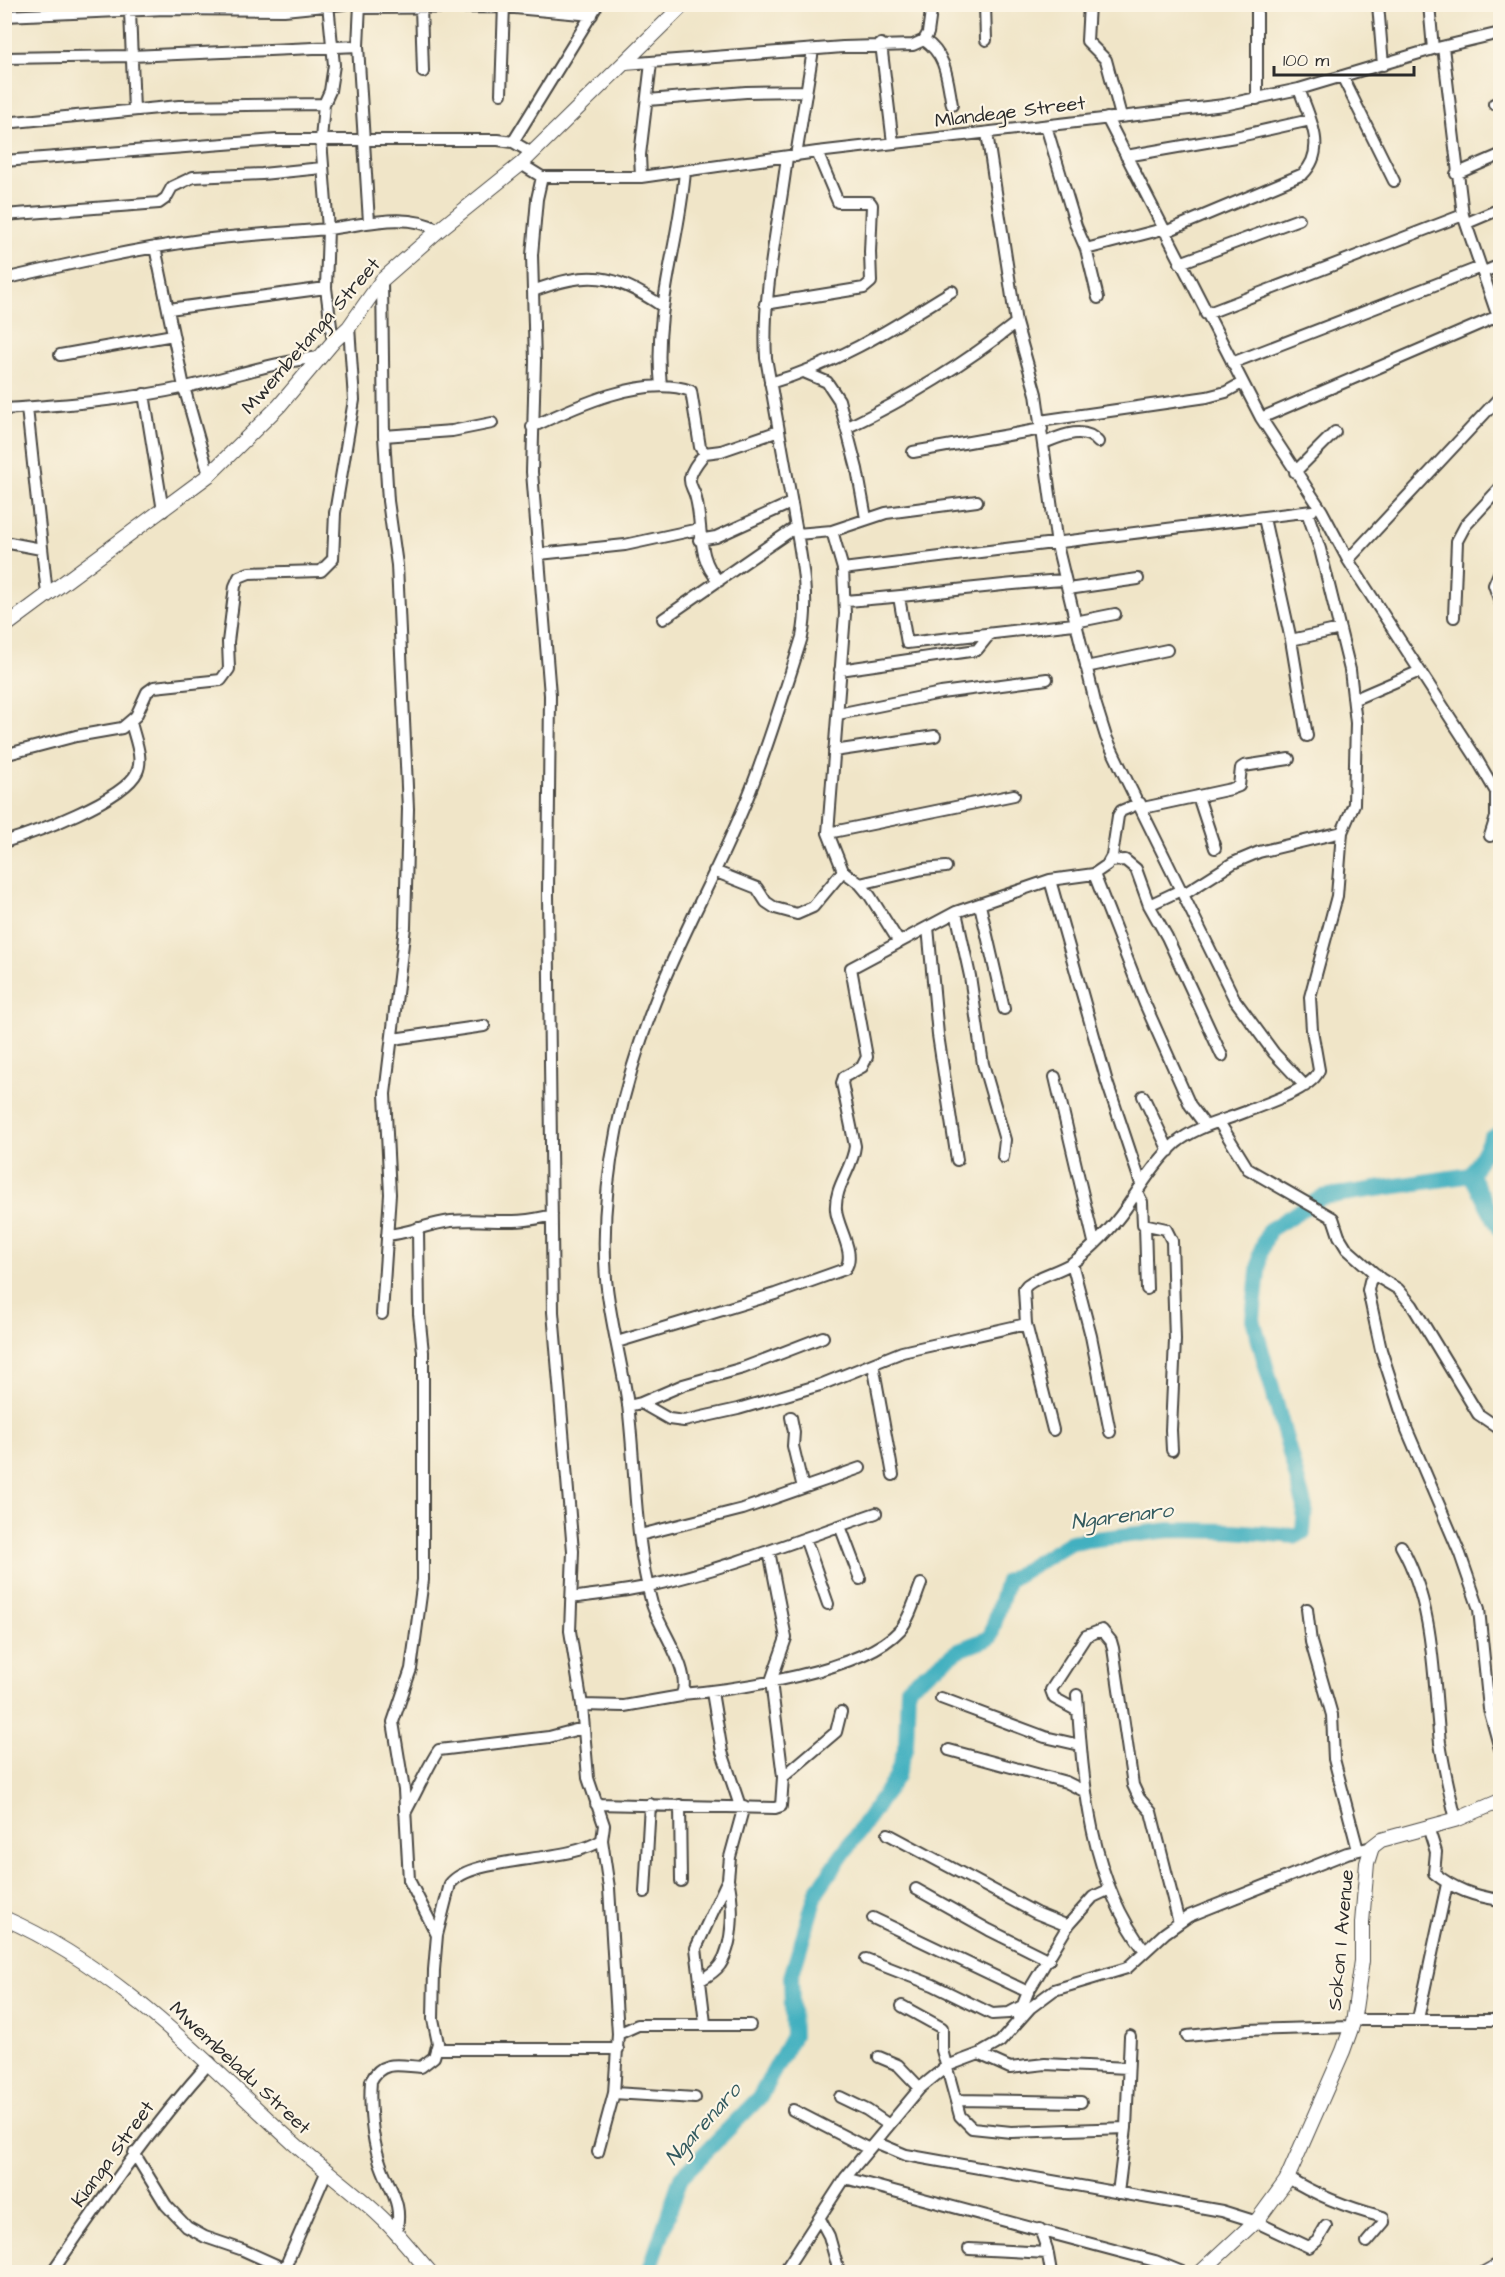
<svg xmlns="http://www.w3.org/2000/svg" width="1505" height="2277" font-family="'Architects Daughter',sans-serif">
<rect width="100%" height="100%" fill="#fcf5e5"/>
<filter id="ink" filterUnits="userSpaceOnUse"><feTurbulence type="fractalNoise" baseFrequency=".0167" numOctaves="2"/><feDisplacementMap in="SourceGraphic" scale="12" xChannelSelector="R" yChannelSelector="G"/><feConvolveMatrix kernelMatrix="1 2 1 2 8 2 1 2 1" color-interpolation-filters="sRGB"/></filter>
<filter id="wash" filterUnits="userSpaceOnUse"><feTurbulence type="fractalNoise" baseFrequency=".008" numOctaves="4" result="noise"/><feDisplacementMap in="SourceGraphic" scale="24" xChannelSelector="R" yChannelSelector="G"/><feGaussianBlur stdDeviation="1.35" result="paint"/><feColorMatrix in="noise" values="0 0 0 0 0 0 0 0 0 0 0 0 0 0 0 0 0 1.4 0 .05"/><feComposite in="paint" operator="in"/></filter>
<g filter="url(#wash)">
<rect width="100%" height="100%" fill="#f0e5c8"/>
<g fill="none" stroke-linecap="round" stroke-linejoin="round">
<path stroke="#43b0c0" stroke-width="16" d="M1471,1175L1491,1138L1500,1134
M649,2272L681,2177L759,2098L793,2036L791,1977L817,1891L896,1778L906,1746L908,1687L959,1650L990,1638L1007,1581L1071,1542L1170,1530L1233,1531L1296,1536L1303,1532L1305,1508L1253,1319L1260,1253L1269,1230L1322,1197L1471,1175L1500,1229"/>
</g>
</g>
<g filter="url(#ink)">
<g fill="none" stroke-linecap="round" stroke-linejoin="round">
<defs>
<path id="minor" d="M328,4L334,65L330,91L324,104L321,140L328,229L326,288L333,342
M360,4L358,46L369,222
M985,4L986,40
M1089,4L1087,41L1106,60L1121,116
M1257,4V99
M1378,4L1383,65
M1429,4L1433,49
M421,6L423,72
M359,8L504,7L592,15
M130,11L134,110
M4,16L165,9L284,10L344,4
M924,40C947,55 947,79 952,105
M881,44L893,143
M1443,47L1463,215L1500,323
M4,58L131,56L358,46
M625,64L843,47L913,45L924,40L928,33L932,4
M1342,76L1394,181
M501,94L504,4
M648,100L746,92L806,91
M1494,104L1500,102
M1107,118L1261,418L1322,511L1348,560L1475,756L1496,792V817L1490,836
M4,123L179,106L324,104
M1046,126L1076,226L1086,249L1098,298
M987,133L1016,323L1036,394L1057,545L1095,702L1106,737L1127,781L1235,1000L1274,1053L1305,1086
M513,142L598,4
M796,156L813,50
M1126,156L1235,137L1310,120
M4,161L276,140H498L513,142L532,153
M521,164L542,177H641L817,152L1224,105L1299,89L1433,49L1500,33
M1456,174L1500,155
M641,177L640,155L651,63
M4,215L159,203L166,198L172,187L193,177L262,174L322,168
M1467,223L1500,209
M1165,232L1303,174C1328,149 1309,117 1299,89
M155,247L184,387L209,475
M1086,249L1163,229
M1180,263L1299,219
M1484,272L1500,265
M4,279C69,264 135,249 201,240C243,235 285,233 328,229C364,225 405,211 439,230
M533,291C588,270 613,273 662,306
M765,304L864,288L871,282L870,252L872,205L870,202H838L817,152
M169,309L326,288
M1206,314L1463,215
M60,355L173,335
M1232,363L1481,267
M806,373L827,382L839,400L857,469L866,518
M770,383C837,364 894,327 952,291
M661,386C653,310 679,246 685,171
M144,394L163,511
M27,408L47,594
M4,409C65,405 128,400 186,387C231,377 274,362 320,357
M1261,418L1498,316
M1040,421L1207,397L1226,392L1242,383
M532,427C574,407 644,374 691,391L700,447L705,453L721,451L779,431
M846,428C907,399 963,365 1016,323
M384,436L452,431L492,423
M1044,443C1061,436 1084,425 1098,442
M913,452L1042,429
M705,453C699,461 692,468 690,478C689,485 693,488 695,495C704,524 695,557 719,581
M1295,472L1335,432
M1264,518L1291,640L1307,736
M832,531L843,569L845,614L828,833L843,871L860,884L870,896L899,942
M797,534L832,531L886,513L977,501
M699,540L716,537L791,503
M4,542L41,549
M539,554L625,545L699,529
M1348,560L1500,397
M843,569L1312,511
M1500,571L1494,585L1500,602
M1068,589L1138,579
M899,597L907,643L1074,624
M845,601C918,596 991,584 1064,580
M1454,617L1457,541L1465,526L1500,488
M663,619L796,527
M1075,622L1115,614
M1291,640L1340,629
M1086,667L1167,650
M840,670L977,650L989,635
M1355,699L1420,671
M838,714L941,693L1047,679
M834,751L935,736
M4,755L76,736L122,728L136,716L147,692L154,687L221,680L229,669L228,642L235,586L239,577L249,573L321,571L333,559L335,513L354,400L349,327
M1198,796L1215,848
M1143,808L1231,789L1239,786L1241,768L1244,766L1289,759
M828,833L1014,795
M4,842C34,833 124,800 137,772C144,758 134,737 131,722
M1110,861L1125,860L1136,869L1149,905L1167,937L1222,1056
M714,871L757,888L766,902L775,908L797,914L813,907L843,871
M1094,874L1145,1004L1190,1105L1205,1125
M1050,880L1107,1082L1141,1184
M860,884L923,869L946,867
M1184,894L1233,863L1259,852L1342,832
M980,905L1004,1009
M1149,905L1181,890
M956,912L970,976L983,1064L1005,1140L1003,1157
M928,927L938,1035L957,1160
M393,1039L484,1026
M1055,1077L1094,1242
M1143,1096L1169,1151
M1219,1122L1248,1169L1333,1218L1339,1236L1347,1249L1381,1279L1398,1289L1412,1305L1478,1414L1500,1429
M1137,1192L1142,1202L1143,1224L1166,1229L1172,1241L1175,1340L1171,1430L1172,1450
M1145,1226L1147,1289
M418,1228L419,1314L423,1352V1580L411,1669L393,1722L404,1790L409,1880L437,1935
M387,1235C409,1233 428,1224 451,1221C488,1218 515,1226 552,1215
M1072,1263L1091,1336L1110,1432
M1376,1274L1370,1281L1368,1290L1381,1350L1407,1430L1460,1554L1479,1609L1489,1709L1500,1749
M382,1314L390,1194L385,1094L405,927L408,809L397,565L388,501L384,436L382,280
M617,1342L775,1294L845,1269C857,1254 837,1227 836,1210C834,1187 853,1168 855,1146L842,1083L844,1077L862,1067L867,1057L851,968L956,912L1050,880L1094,874L1107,865L1112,856L1118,816L1121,811L1140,803
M873,1364L893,1475
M641,1403L683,1385L743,1368L823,1337
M628,1406L641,1403L669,1419L684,1421L738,1409L820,1385L902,1352L1026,1324
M791,1417L794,1432L793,1446L803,1488
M1053,1430L1026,1324L1024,1289L1027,1285C1040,1275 1058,1272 1072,1263C1091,1250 1113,1227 1126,1208C1141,1186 1156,1161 1176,1143C1198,1125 1225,1121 1250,1110C1268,1103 1314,1088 1319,1070L1312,1030L1310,997L1337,896L1342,832L1354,804L1356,723L1350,670L1320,549L1307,512
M840,1526L860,1579
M640,1535L743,1509L860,1468
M805,1538L828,1604
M1401,1546C1435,1606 1433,1677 1440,1743C1444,1769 1450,1794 1456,1820
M571,1598C597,1594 623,1592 649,1586C726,1569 801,1539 876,1513
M1307,1609L1311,1642L1332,1715L1334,1759L1358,1850
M712,1692L722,1752L740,1806
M682,1694C737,1689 862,1672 900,1630C910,1618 915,1599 921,1584
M1077,1695C1083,1782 1089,1879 1145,1951
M941,1698L1045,1737L1080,1745
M582,1705L624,1706L681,1696C694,1673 659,1628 652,1604C634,1539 636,1471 628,1405C622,1363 610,1321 606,1279C599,1184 620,1091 655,1002C683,930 723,862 751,789C770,740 786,688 802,637C811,594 799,547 792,504C783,455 775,407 766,358C762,291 779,224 787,157
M1078,1711L1054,1698L1051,1690L1086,1636L1102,1630L1111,1641L1113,1648L1133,1785L1139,1798L1151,1812L1179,1923
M949,1750L1066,1782L1084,1791
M783,1777L836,1732L841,1712
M596,1804L775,1808L781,1806L783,1777L771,1681L786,1638L769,1551
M680,1805L681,1881
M405,1813C412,1801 434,1754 439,1750L549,1737L583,1728
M1428,1827L1436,1852L1434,1873C1455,1890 1474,1896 1500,1900
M888,1834L1036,1913L1068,1926
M916,1889L989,1930L1049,1960
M645,1892L650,1804
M873,1918L1028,1992
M866,1959L933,1985L992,2014L1009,2013L1022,2006
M701,1980C708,1976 715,1972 720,1965C734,1944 734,1903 728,1880
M902,2006L942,2028V2050L960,2116L972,2128L1011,2132L1126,2128
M1018,2017L1028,1992L1069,1924L1093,1897L1110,1889
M1418,2019L1447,1884
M1353,2020H1500
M705,2023L696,1948L728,1879L730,1857L744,1806
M618,2034L638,2025H750
M1187,2036L1248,2030L1351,2027
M436,2049H618
M979,2054L1010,2068L1045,2064L1128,2068
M879,2057L898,2065L920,2088
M614,2093L695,2098
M840,2097L867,2110L889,2125
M956,2100L1081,2102
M793,2110L869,2149
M875,2142L906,2155L1222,2211L1254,2221L1309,2247L1317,2241L1326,2226
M598,2152L614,2093L618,2034L609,1888L602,1840
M134,2153L166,2205L187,2227L205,2237L243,2250L285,2269
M1287,2177C1317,2196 1349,2208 1383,2217L1384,2222L1367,2242
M845,2178L1155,2261L1182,2272
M1118,2193L1126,2128L1130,2036
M820,2219L829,2236L839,2272
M1040,2229L1047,2249L1051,2272
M396,2234C404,2200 388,2190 379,2159C372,2137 369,2105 371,2081C382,2059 401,2066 421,2067L434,2057L438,2043L433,2019L434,1970L437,1935L450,1884C472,1855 566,1864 602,1840L604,1825L588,1778L582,1705L570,1631L573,1551L553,1312L548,894L550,695L532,472L535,361L532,255L537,199L542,177
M969,2249L1048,2253
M52,2272C102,2199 151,2128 210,2062
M283,2272L326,2173
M784,2272L845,2178L920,2088L947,2066L979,2054L1000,2042L1030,2008L1054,1990L1127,1968L1165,1933L1189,1916L1347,1853L1372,1847
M1484,2272L1500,2263"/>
<path id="tertiary" d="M4,627L209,475L279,406L333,342L349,327L382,280L439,230L521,164L684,4
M4,1918C116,1967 200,2057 288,2138C319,2167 355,2191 385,2221C401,2237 415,2255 430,2272
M1201,2272L1259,2218L1286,2181L1343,2051L1353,2023L1362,1961V1923L1367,1863L1372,1847L1381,1840L1458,1819L1500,1801"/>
</defs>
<use href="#minor" stroke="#494743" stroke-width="14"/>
<use href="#tertiary" stroke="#494743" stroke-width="16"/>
<use href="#minor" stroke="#fff" stroke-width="10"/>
<use href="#tertiary" stroke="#fff" stroke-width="14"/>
</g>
</g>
<g text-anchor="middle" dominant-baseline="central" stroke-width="4.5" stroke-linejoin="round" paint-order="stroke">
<g font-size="20" fill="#2b2b2b" stroke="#fcf5e5">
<text transform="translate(1010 112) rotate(-7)">Mlandege Street</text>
<text transform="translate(311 336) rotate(-49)">Mwembetanga Street</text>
<text transform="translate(1341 1940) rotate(-85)">Sokon I Avenue</text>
<text transform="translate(240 2068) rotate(43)">Mwembeladu Street</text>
<text transform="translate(113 2154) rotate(-54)">Kianga Street</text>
</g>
<g font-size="21" font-style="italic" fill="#335a5f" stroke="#fcf5e5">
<text transform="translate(1122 1516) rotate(-7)">Ngarenaro</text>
<text transform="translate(703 2124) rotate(-48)">Ngarenaro</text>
</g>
</g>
<rect width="1505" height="2277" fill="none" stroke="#fcf5e5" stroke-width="24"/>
<path d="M1274 66v9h140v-9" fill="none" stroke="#2b2b2b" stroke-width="3"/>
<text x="1283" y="66" font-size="18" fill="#2b2b2b" stroke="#fcf5e5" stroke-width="4.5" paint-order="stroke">100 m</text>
</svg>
